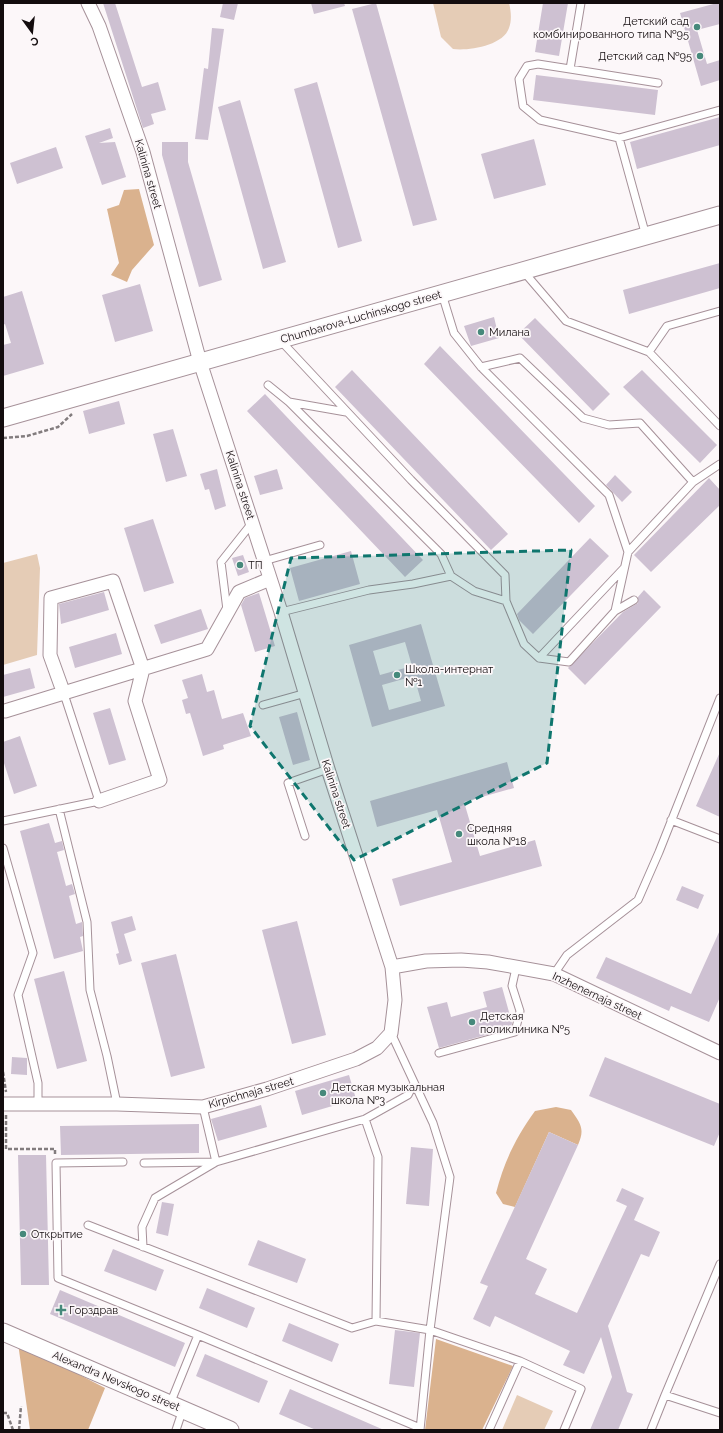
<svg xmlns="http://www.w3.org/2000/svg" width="723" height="1433" font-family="Raleway,sans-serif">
<rect width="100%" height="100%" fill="#fcf7f9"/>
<path fill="#e5ccb6" d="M433,3H509C511,11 512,20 509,28C503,46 468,51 453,49L441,37Z
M37,554L40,568L37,655L3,665V563Z
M517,1395L553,1411L544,1430H502Z"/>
<path fill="#dab28e" d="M139,189L154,245L132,270L127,282L111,275L119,263L107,209L119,205L124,190Z
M556,1107L571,1110C581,1124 585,1129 578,1145L549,1132L515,1207L503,1204L496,1193C504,1162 516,1137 535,1111Z
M436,1339L513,1366L482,1430H425Z
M18,1343L105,1388L88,1430H30Z"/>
<path fill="#cec1d2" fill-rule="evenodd" d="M103,3H115L142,87L158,82L166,110L151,114L154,124L143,128Z
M223,3H238L234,20L220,17Z
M311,3H344L345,6L314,14Z
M376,3L437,220L413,226L352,9Z
M543,3H568L559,56L535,52Z
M717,3H720V24L697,30L707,64L720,60V80L701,86L680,13Z
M212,28L224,29L208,140L195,139L204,68L208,69Z
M536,75L658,90L655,115L533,100Z
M317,82L362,241L338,248L294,89Z
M240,100L286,262L263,269L218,107Z
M720,117V145L637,169L630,142Z
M110,128L113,138L99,143L115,142L126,177L102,185L85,136Z
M534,139L546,185L494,199L481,154Z
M162,142H188V162L222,280L199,287L162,155Z
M56,147L63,168L17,184L10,163Z
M720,263V288L629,314L623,290Z
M140,284L153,331L115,342L102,295Z
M22,291L44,364L3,376V345L11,343L5,324L3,325V297Z
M494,317L499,338L471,346L464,326Z
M535,318L610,394L593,411L518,334Z
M440,346L595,506L579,523L424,364Z
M352,370L508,534L491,550L335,387Z
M642,370L717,445L700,463L623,387Z
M265,394L423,560L405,577L247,411Z
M119,401L125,424L89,434L83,411Z
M173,429L187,476L166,482L153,434Z
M217,469L226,506L215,510L209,489L205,490L200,474Z
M277,469L283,489L260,495L254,476Z
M615,475L632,492L622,502L606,485Z
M709,478L720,490V505L651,572L634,555Z
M153,519L174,583L144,592L124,528Z
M590,538L609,556L533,634L519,620L517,614Z
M351,551L360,584L299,601L290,568Z
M243,555L249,572L238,576L232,558Z
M644,590L661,607L585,685L568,668L623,612L638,603V597Z
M104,592L109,610L61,624L59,604Z
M259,593L275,646L255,652L241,605L245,598Z
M201,609L208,629L161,644L154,625Z
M421,624L445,706L372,727L349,645ZM405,642L412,666L380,675L373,651ZM414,676L421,701L389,710L382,685Z
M116,633L122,654L75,668L69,647Z
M30,668L35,688L3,697V675Z
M202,674L207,692L214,690L222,719L243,713L251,736L223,745L224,749L203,756L190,713L186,714L182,700L188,698L182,680Z
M110,708L126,760L109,765L93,713Z
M297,712L310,760L293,765L279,717Z
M20,736L37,786L14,794L3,760V742Z
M720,752V817L696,806Z
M507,762L514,788L464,802L480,856L535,840L542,866L400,906L392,879L452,862L437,810L377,827L370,801Z
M49,823L55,843L62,841L64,850L57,852L66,886L72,884L75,894L69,896L76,924L82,922L83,936L80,937L83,951L54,959L20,831Z
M682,886L704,895L698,909L676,900Z
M132,916L136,930L124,934L132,961L119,965L116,954L119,953L111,922Z
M297,921L326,1035L292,1044L262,930Z
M720,930V997L709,1022L671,1006L669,1011L596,978L606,957L691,994Z
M176,954L205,1068L171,1077L141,963Z
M64,971L87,1061L57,1069L34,979Z
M502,987L512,1023L511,1028L439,1048L427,1007L447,1002L451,1017L487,1007L483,992Z
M12,1057L27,1058V1075L11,1074Z
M605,1057L720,1104V1132L714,1146L589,1096Z
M349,1075L356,1099L302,1115L295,1091Z
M261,1105L267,1127L218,1141L211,1119Z
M199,1124V1153L61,1155L60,1126Z
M549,1132L578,1145L526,1259L547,1269L535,1294L577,1313L627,1206L616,1201L622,1188L644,1198L634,1220L660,1232L649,1257L641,1254L608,1326L627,1392L633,1394L618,1430H590L612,1377L601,1337L584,1374L563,1365L570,1351L495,1316L490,1327L473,1319L488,1286L480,1283Z
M411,1147L433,1149L429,1206L406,1204Z
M18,1155H46L49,1285H21Z
M162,1202L174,1204L168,1236L156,1233Z
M258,1240L306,1259L297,1283L248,1265Z
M113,1249L164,1270L156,1291L104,1271Z
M207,1288L255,1308L247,1328L199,1308Z
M60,1290L185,1343L175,1367L50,1314Z
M289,1323L339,1344L332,1362L282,1341Z
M395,1330L420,1333L414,1387L389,1384Z
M205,1354L268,1381L259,1403L196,1376Z
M290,1389L384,1430H316L279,1414Z"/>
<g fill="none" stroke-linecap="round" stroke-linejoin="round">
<defs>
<path id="service" d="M581,3L570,69L658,83
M570,69L538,64L527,66L519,79L523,106L540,120L619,138
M646,236L619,138L720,110
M524,272L566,321L649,352L720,426
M280,340L411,480L505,575L506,601L524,644L539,658L569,662L615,611L628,552L609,495L481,367L454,333L442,294
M649,352L667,326L720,311
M481,367L520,358L583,418L609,425L640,423L693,482
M268,385L289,402L441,554L451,576
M289,402L346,412
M628,552L693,482L720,464
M264,561L320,545
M227,610L221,562L252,523
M615,611L634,600
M281,612L369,590L413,584L451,576L474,591L506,601
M539,658L624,568
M263,705L306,693
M59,809L87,922L90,990L107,1056L117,1104
M671,820L720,839
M3,821L99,801L64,694
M305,836L288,783L328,769
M3,848L33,953L18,995L38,1083V1104
M554,974L567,955L638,900L659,852L720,698
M391,1033L433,1123L450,1177L430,1330L420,1430
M439,1053L515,1032L520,1011L512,986L516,968
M365,1119L378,1157L376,1321
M123,1162L56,1163L58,1278L198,1335L170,1404
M144,1163L216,1162L203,1107
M88,1225L352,1328L376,1321L430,1330L520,1361L581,1389L564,1430
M143,1247L142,1227L155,1198L216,1162L365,1119L408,1095L414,1083
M198,1335L420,1428
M665,1395L720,1264
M176,1430L183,1409
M489,1430L520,1361
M651,1430L665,1395L720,1413"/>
<path id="minor" d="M88,3L99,26L143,152L200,362L281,612L328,769L392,967
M64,694L50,655L51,598L113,581L143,669L135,701L160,780L99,801
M5,711L207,649L239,592L270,579
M3,1104H117L203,1107L267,1089L356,1059L377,1048L391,1033L395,1000L392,967L426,961L461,960L488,962L554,974L720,1053"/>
<path id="tertiary" d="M3,418L720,215
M3,1332L230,1430"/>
</defs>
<use href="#service" stroke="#a69199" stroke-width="9"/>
<use href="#minor" stroke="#a69199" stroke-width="15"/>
<use href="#tertiary" stroke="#a69199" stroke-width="19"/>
<path stroke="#827c7e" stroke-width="2.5" stroke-dasharray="4 2" stroke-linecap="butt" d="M3,438L27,436L58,427L72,414
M3,1072L6,1092
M6,1115V1149H55V1154
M3,1413H7L13,1430
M19,1430L21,1406"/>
<use href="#service" stroke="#fff" stroke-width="7"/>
<use href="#minor" stroke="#fff" stroke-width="13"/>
<use href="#tertiary" stroke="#fff" stroke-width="17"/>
</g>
<path fill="#0f766e" fill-opacity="0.2" stroke="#0f766e" stroke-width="3" stroke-dasharray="8 5" stroke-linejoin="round" d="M571,550L547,763L354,860L250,726L291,558Z"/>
<g fill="#46897b" stroke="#fcf7f9" stroke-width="1.5">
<circle cx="697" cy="27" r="4"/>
<circle cx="700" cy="56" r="4"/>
<circle cx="481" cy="332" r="4"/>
<circle cx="240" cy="565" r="4"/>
<circle cx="397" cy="675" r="4"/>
<circle cx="459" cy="834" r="4"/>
<circle cx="472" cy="1022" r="4"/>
<circle cx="323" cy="1093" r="4"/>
<circle cx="23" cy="1234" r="4"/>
<path d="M59 1304h4v4h4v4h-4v4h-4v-4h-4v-4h4z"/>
</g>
<g text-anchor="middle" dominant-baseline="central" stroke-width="3.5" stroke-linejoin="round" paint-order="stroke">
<g font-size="11" fill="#130c0e" stroke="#fcf7f9" text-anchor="start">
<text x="689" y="21" text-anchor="end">Детский сад<tspan x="689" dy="13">комбинированного типа №95</tspan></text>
<text x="692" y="56" text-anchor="end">Детский сад №95</text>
<text x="489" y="332">Милана</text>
<text x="248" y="565">ТП</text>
<text x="405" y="669">Школа-интернат<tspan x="405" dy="13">№1</tspan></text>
<text x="467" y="828">Средняя<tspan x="467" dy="13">школа №18</tspan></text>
<text x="480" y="1016">Детская<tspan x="480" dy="13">поликлиника №5</tspan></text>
<text x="331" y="1087">Детская музыкальная<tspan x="331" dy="13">школа №3</tspan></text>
<text x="31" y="1234">Открытие</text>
<text x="69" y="1310">Горздрав</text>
</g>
<g font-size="11" fill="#130c0e" stroke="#fcf7f9">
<text transform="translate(148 174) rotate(74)">Kalinina street</text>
<text transform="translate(361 317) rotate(-16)">Chumbarova-Luchinskogo street</text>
<text transform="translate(240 485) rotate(72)">Kalinina street</text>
<text transform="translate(336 794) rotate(72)">Kalinina street</text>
<text transform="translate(597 996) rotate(25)">Inzhenernaja street</text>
<text transform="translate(251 1093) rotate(-16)">Kirpichnaja street</text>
<text transform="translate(116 1381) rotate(23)">Alexandra Nevskogo street</text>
</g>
</g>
<rect width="723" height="1433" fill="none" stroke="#130c0e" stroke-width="8"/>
<g transform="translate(32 32) rotate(165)" stroke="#fcf7f9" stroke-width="3" paint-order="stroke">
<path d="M0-3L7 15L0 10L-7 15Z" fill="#130c0e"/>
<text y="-6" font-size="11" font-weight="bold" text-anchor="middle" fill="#130c0e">С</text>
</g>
</svg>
